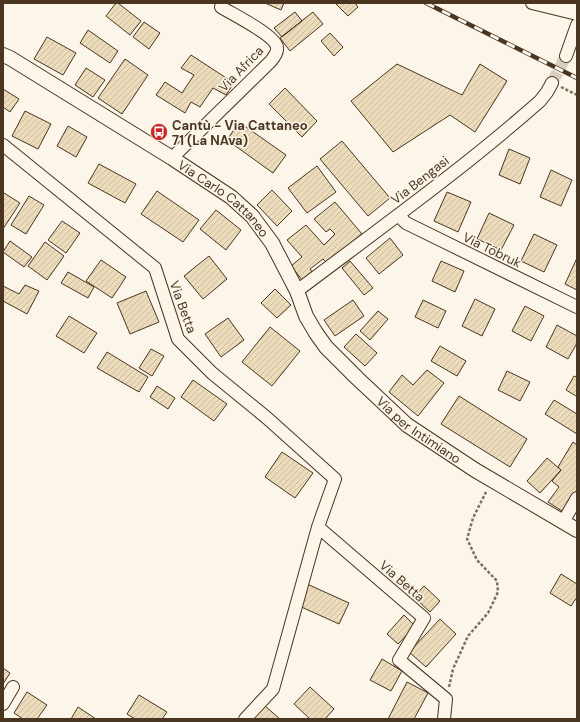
<svg xmlns="http://www.w3.org/2000/svg" width="580" height="722" font-family="'DM Sans',sans-serif">
<defs>
<pattern id="building-hatch" width="6" height="6" patternUnits="userSpaceOnUse"><rect width="6" height="6" fill="#ecdcbc"/><path d="M-1 1l2-2M0 6l6-6M5 7l2-2" fill="none" stroke="#ccbda1"/></pattern>
</defs>
<rect width="100%" height="100%" fill="#fbf6e9"/>
<path fill="url(#building-hatch)" stroke="#4a3520" d="M116,3H118L141,21L130,35L106,16Z
M265,3H284L281,10Z
M335,3H355L358,7L348,16Z
M295,12L302,21L282,37L274,28Z
M313,12L323,24L290,51L280,38Z
M144,22L160,33L149,49L133,37Z
M88,30L118,51L110,63L80,43Z
M330,33L343,47L334,56L321,41Z
M47,37L76,53L63,75L34,59Z
M191,55L234,83L226,95L213,88L200,107L191,102L185,113L156,95L165,82L182,93L194,75L181,68Z
M125,59L148,75L122,114L98,98Z
M397,64L462,95L480,64L507,81L475,132L450,115L393,152L351,101Z
M86,68L105,80L93,97L75,85Z
M285,88L317,121L302,137L269,104Z
M3,89L19,99L10,112L3,107Z
M25,111L51,124L38,149L12,136Z
M239,122L286,155L273,173L227,140Z
M68,126L87,137L76,157L57,146Z
M342,141L390,198L368,216L320,159Z
M509,149L530,158L520,184L499,175Z
M99,164L136,184L125,203L88,183Z
M317,166L336,192L307,213L288,188Z
M551,170L572,180L561,206L540,197Z
M272,190L292,211L277,226L257,205Z
M157,191L199,220L183,242L141,214Z
M447,192L471,202L458,232L434,221Z
M4,193L20,203L3,229V195Z
M29,196L44,205L26,234L11,225Z
M335,202L362,234L326,262L323,259L310,269L313,273L303,281L291,266L302,257L287,240L306,225L324,245L335,234L330,229L326,232L314,219Z
M216,210L241,230L226,250L200,229Z
M489,213L514,225L501,250L477,239Z
M62,221L80,233L66,253L48,240Z
M534,234L557,245L544,272L521,261Z
M390,238L403,255L379,274L366,258Z
M10,241L32,257L24,267L3,252Z
M45,242L64,256L47,280L28,266Z
M209,256L227,279L203,299L184,276Z
M577,258V290L565,284Z
M101,260L126,277L112,298L86,281Z
M350,261L373,288L364,295L342,268Z
M441,261L464,271L455,292L432,281Z
M68,272L94,287L88,298L61,283Z
M25,285L39,291L27,314L3,301V286L19,294Z
M275,289L291,305L277,318L261,303Z
M146,291L159,322L130,334L117,303Z
M475,299L495,309L482,336L462,326Z
M353,300L364,316L335,336L324,320Z
M423,300L446,311L438,328L415,317Z
M525,306L544,316L531,341L512,331Z
M378,311L388,319L370,340L360,331Z
M69,316L97,333L84,353L56,336Z
M228,318L244,340L221,357L205,334Z
M557,325L577,336V343L568,359L546,347Z
M270,327L300,351L272,386L242,362Z
M356,334L377,353L365,366L344,347Z
M440,346L466,361L457,376L431,361Z
M151,349L164,356L152,376L139,368Z
M107,352L148,377L139,392L97,368Z
M427,370L444,383L418,416L389,392L402,375L413,385Z
M507,371L530,382L520,401L498,390Z
M574,376L577,377V394L576,396L566,390Z
M193,380L227,404L214,421L181,397Z
M157,386L175,398L168,409L150,397Z
M459,396L527,439L510,467L441,424Z
M554,400L577,414V434L545,414Z
M573,442L577,445V490L565,513L548,502L559,487L552,481L561,470L558,467Z
M282,452L313,473L295,498L265,477Z
M547,458L561,470L540,493L527,481Z
M561,574L577,584V597L571,606L550,593Z
M307,584L349,603L339,624L297,605Z
M424,586L440,601L430,612L414,597Z
M404,615L415,626L398,644L387,634Z
M440,619L456,634L426,667L409,652Z
M382,659L402,671L391,691L370,680Z
M3,668L10,673L3,684Z
M407,682L428,693L414,719H388Z
M310,687L334,709L325,719H310L294,704Z
M27,692L47,705L37,719H23L14,713Z
M139,695L167,712L162,719H135L127,714Z
M265,706L280,719H253Z
M78,707L96,719H71Z"/>
<g fill="none" stroke-linecap="round" stroke-linejoin="round">
<path stroke="#d8cfc1" stroke-width="12" stroke-dasharray="12 6" stroke-linecap="butt" d="M552,83L566,56"/>
<defs>
<path id="pedestrian" d="M557,3L577,7"/>
<path id="minor" d="M532,3L577,14
M566,56L577,25
M3,145L155,268L178,339L212,373L267,418L335,479L318,527L273,689L245,719
M172,158L271,61C274,57 278,52 277,47C275,35 232,14 221,7
M398,215L406,223L577,307
M297,291C379,229 463,169 540,101L547,92L552,83
M563,522L577,498
M318,527L424,618L399,660L446,699L444,719
M3,704L13,687"/>
<g id="tertiary">
<path id="s1" d="M3,55L10,58L172,158L231,197L252,216L272,243L297,291L306,316L316,333L326,347L357,378L407,425L475,470L577,530"/>
</g>
</defs>
<use href="#pedestrian" stroke="#4a3520" stroke-width="10"/>
<use href="#minor" stroke="#4a3520" stroke-width="14"/>
<use href="#tertiary" stroke="#4a3520" stroke-width="16"/>
<path stroke="#7f6f5c" stroke-width="2.5" stroke-dasharray="3 2" stroke-linecap="butt" d="M561,87L577,95
M449,687L453,669L468,636L488,613L498,592L497,581L477,560L467,539L473,518L486,492"/>
<use href="#pedestrian" stroke="#fbf6e9" stroke-width="9"/>
<use href="#minor" stroke="#fbf6e9" stroke-width="12"/>
<use href="#tertiary" stroke="#fbf6e9" stroke-width="14"/>
<defs>
<path id="rail" d="M426,3L577,78"/>
</defs>
<use href="#rail" stroke="#4a3520" stroke-width="4.5"/>
<use href="#rail" stroke="#fbf6e9" stroke-width="3" stroke-dasharray="9" stroke-linecap="butt"/>
</g>
<defs>
<symbol id="bus-disc" viewBox="-11 -11 22 22"><circle r="9.5" fill="#c62828" stroke="#fbf6e9"/><path d="M-5-6H5V4H4V6H2V4H-2V6H-4V4H-5ZM-3.5-4V0h7V-4ZM-3.5 1.2v1.5H-2V1.2ZM2 1.2v1.5H3.5V1.2Z" fill="#fff"/></symbol>
</defs>
<g fill-rule="evenodd">
<use href="#bus-disc" x="149" y="122" width="20" height="20"/>
</g>
<g text-anchor="middle" dominant-baseline="central" stroke-width="3" stroke-linejoin="round" paint-order="stroke">
<g font-size="13" fill="#4a3520" stroke="#fbf6e9">
<text transform="translate(241 69) rotate(-46)">Via Africa</text>
<text transform="translate(420 180) rotate(-38)">Via Bengasi</text>
<text stroke="none"><textPath href="#s1" startOffset="264">Via Carlo Cattaneo</textPath></text>
<text transform="translate(492 250) rotate(26)">Via Tobruk</text>
<text transform="translate(183 307) rotate(70)">Via Betta</text>
<text stroke="none"><textPath href="#s1" startOffset="573">Via per Intimiano</textPath></text>
<text transform="translate(402 581) rotate(41)">Via Betta</text>
</g>
<g font-size="13" font-weight="bold" fill="#4a3520" stroke="#fbf6e9" text-anchor="start">
<text x="172" y="125">Cantù - Via Cattaneo<tspan x="172" dy="15">71 (La NAva)</tspan></text>
</g>
</g>
<rect width="580" height="722" fill="none" stroke="#4a3520" stroke-width="8"/>
</svg>
